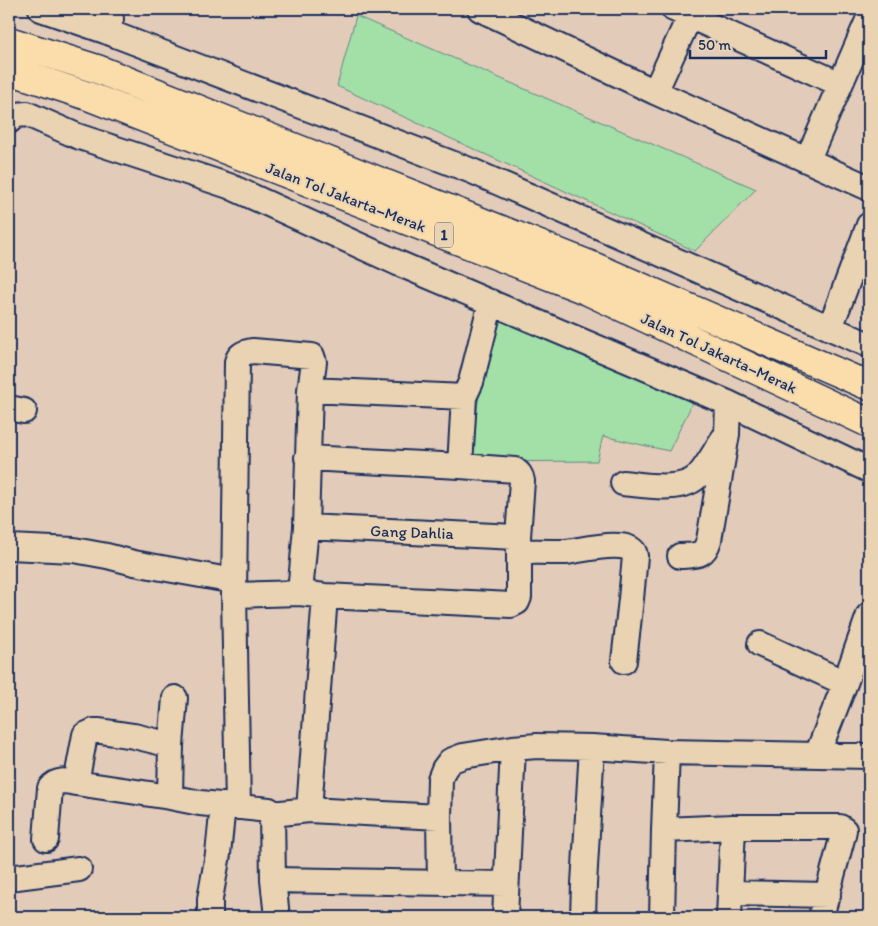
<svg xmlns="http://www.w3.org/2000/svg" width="878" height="926" font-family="Itim,sans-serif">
<rect width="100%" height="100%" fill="#e2cbb9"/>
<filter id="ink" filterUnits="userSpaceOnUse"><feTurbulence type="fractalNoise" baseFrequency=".02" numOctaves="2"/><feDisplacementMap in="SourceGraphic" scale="10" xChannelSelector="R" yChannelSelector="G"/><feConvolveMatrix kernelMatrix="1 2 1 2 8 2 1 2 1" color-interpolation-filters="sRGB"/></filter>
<g filter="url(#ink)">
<path fill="#a3e0a7" stroke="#5f8882" d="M356,16L756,189L695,251L337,86Z
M489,307L697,394L669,451L603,436L597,461L471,462Z"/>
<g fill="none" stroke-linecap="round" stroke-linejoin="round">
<defs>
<path id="minor" d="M41,9L105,31L472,171L869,345
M480,9L655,92L693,9
M674,9L840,84
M105,31L111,19L108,9
M655,92L869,188
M9,121L16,115L27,114L77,136L229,186L400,264L728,403L869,470
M808,159L869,18
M830,328L869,225
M9,408L24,411
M460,466L464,397L471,382L491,302
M623,483C644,485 683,493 699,475C708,465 715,451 723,439
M306,527L518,537
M9,547L74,550L107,556L134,563L234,581
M519,551C535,552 551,552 566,552C579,551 633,536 635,556L631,599L624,661
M680,556C696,555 704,557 709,540L727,434L728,403
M300,593L306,527L310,390L464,397
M234,595L300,593L325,596L511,605L517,602L519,597V551L518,537L522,481C521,475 519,473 515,470L460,466L307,458
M760,644L845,683
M817,755L845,683L869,615
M76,783L170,797L200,803L269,810L272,814L309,810L439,817L440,779L444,769L450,761L463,756L513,748L537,746L592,747L667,752L869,756
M170,797L171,745L175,698
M238,806L234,595L237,362C239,354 245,352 253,351L312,356L314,362L310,390
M309,810L325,596
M272,814L273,880L277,917
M439,817L440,883
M664,830L667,752
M46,839L50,788C57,779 66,781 76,783L85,735L94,731H100L134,736L171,745
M9,878L79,869
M273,880L506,884
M731,893L828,895
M210,917V899L218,854L223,805
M505,917L513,748
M583,917L584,884L592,747
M662,917L664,830L733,827H840L844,830L843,835L821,917
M729,917L733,827"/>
<path id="highway" d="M9,41L97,69L597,268L869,386
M9,70L88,96L588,291L869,423"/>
</defs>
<use href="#minor" stroke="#1b2f5e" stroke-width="28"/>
<use href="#highway" stroke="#1b2f5e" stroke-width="31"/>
<use href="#minor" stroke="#e9d3b2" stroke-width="24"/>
<use href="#highway" stroke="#fbddab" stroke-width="28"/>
</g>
</g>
<g text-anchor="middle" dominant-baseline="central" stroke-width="4" stroke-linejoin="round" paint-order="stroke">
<rect fill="#e9d3b2" stroke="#596077" stroke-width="1" x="435" y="222.5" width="18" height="25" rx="4"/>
<g font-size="15" font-weight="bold" fill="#1b2f5e">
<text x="444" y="235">1</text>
</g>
<g font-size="16" fill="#1b2f5e" stroke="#e9d3b2">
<text transform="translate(346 197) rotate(21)">Jalan Tol Jakarta–Merak</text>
<text transform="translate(719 353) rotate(25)">Jalan Tol Jakarta–Merak</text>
<text transform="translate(412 532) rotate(2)">Gang Dahlia</text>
</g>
</g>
<rect width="878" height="926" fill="none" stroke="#e9d3b2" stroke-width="30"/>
<rect x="15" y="15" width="848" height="896" fill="none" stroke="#1b2f5e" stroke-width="2" filter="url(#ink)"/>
<path d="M690 50v8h136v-8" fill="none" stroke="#1b2f5e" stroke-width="2.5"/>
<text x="698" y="50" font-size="15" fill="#1b2f5e" stroke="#e9d3b2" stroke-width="4" paint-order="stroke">50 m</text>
</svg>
